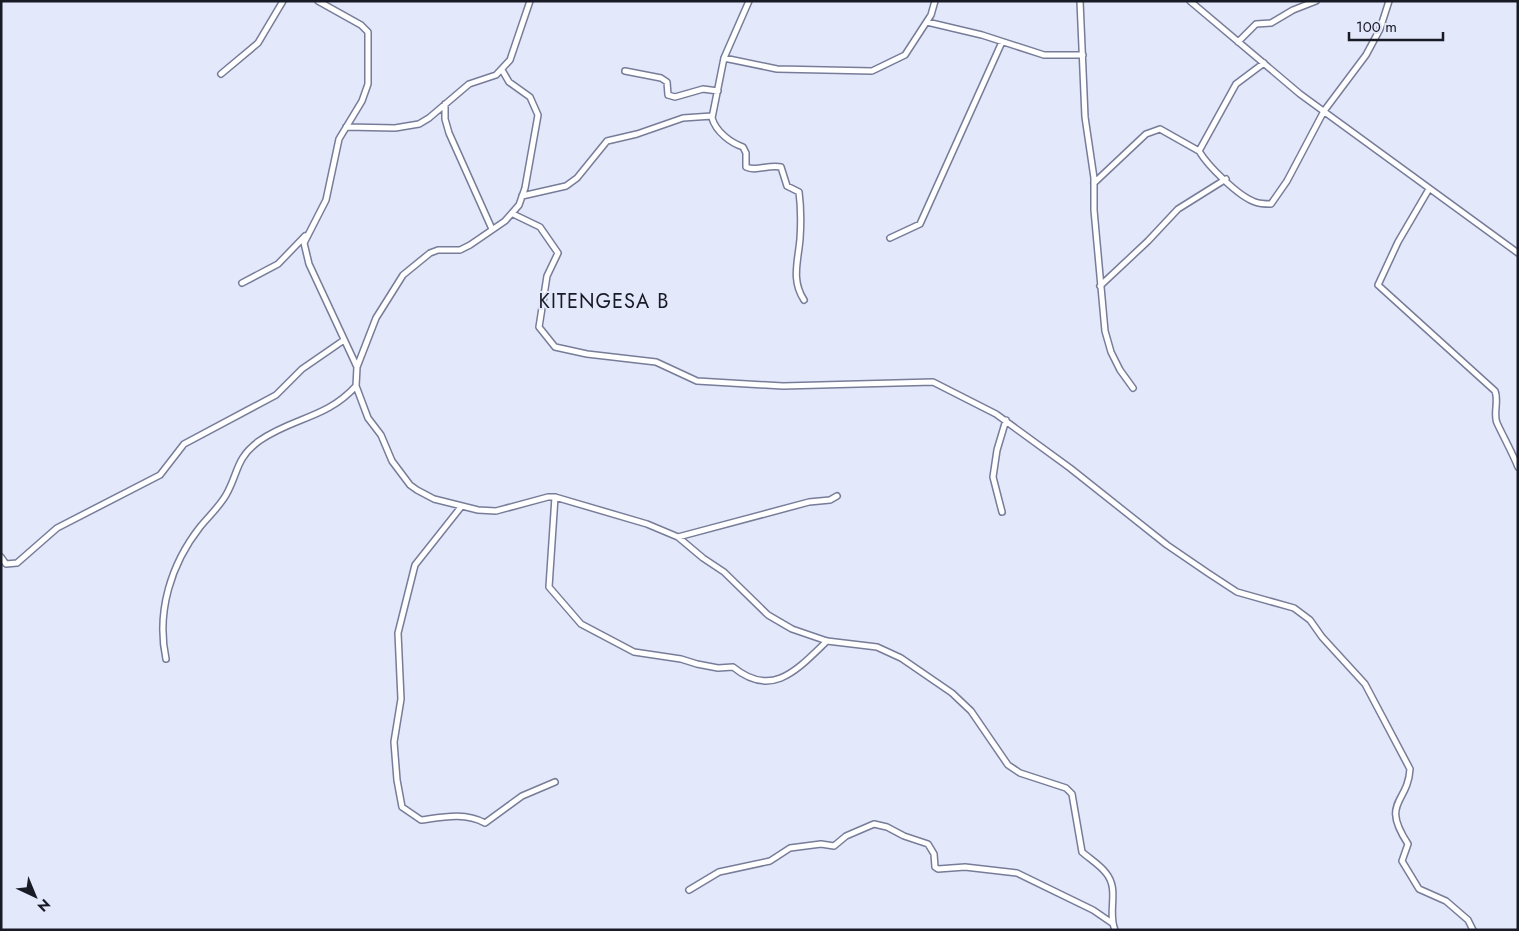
<svg xmlns="http://www.w3.org/2000/svg" width="1519" height="931" font-family="Jost,sans-serif">
<rect width="100%" height="100%" fill="#e4e8fb"/>
<g fill="none" stroke-linecap="round" stroke-linejoin="round">
<defs>
<path id="street" d="M318,1L361,25L368,32V84L362,101L339,139L326,200L304,243L309,264L357,367
M749,1L724,58L712,118C716,132 731,143 743,147L746,153V167C756,172 769,164 781,167L787,186L799,192C801,207 801,224 800,239C798,262 791,280 804,300
M1080,1L1085,117L1094,178V210L1105,331L1111,352L1120,370L1133,388
M1190,1L1300,94L1518,253
M927,22L982,35L1044,55H1083
M1238,42L1256,24L1271,23L1293,10L1316,1
M724,58L777,69L872,71L905,55L931,15L935,1
M1264,63L1236,84L1199,151C1208,166 1238,196 1255,202C1260,204 1266,204 1271,204L1287,181L1324,111L1366,55L1380,29L1389,1
M502,70L509,82L530,97L538,115L525,188L519,205L505,221L470,245L460,250H438L430,253L403,275L376,318L357,367L356,386L368,418L381,435L392,461L410,485L417,490L434,499L478,510L496,511L548,497H555L647,524L678,537L703,558L724,572L768,615L792,629L827,641L877,647L901,658L952,693L971,711L1008,765L1020,773L1066,788L1072,794L1082,852C1090,859 1100,865 1106,873C1120,890 1107,911 1115,930
M625,71L661,78L667,82L668,95L675,97L703,89L718,91
M221,74L258,43L283,1
M445,104V119L449,133L492,229
M346,127L395,128L419,124L429,118L469,84L496,75L510,60L530,1
M1094,183L1146,134L1160,129L1199,151
M1429,189L1398,242L1378,285L1495,391C1499,401 1493,414 1497,423C1504,438 1512,452 1518,467
M522,196L566,186L577,178L607,141L637,134L683,118L712,116
M513,214L540,227L558,253L547,276L539,327L555,347L587,354L656,362L697,381L783,386L933,382L996,414L1070,468L1167,545L1208,573L1237,592L1294,608L1310,620L1322,637L1365,684L1410,769C1408,804 1380,801 1408,844L1402,861L1419,889L1446,901L1468,920L1473,930
M890,238L920,224L1002,42
M242,283L278,264L305,236
M1100,286L1148,241L1178,209L1226,179
M555,497L549,587L581,624L634,652L681,659L697,664L718,668L733,667C772,699 797,670 827,641
M461,507L415,565L398,633L401,699L394,742L397,780L402,807L421,820C443,817 465,812 485,823L522,796L555,782
M1002,512L993,477L997,450L1006,420
M678,537L809,502L830,500L837,496
M1,557L6,564L17,563L57,528L160,475L184,444L276,395L302,369L344,340
M166,659C156,612 171,564 200,527C209,516 219,507 226,495C239,472 235,459 259,441C293,417 326,419 356,386
M689,890L719,872L770,861L790,848L821,844L834,846L846,836L874,824L887,827L904,836L928,844L934,854L935,867L938,869L965,867L1017,873L1093,910L1112,923"/>
</defs>
<use href="#street" stroke="#777c99" stroke-width="8"/>
<use href="#street" stroke="#fff" stroke-width="5"/>
</g>
<g text-anchor="middle" dominant-baseline="central" stroke-width="4" stroke-linejoin="round" paint-order="stroke">
<g font-size="20" letter-spacing="1" fill="#181a25" stroke="#e4e8fb">
<text x="604" y="301">KITENGESA B</text>
</g>
</g>
<rect width="1519" height="931" fill="none" stroke="#181a25" stroke-width="5"/>
<g transform="translate(35 896) rotate(136)" stroke="#e4e8fb" stroke-width="4" paint-order="stroke">
<path d="M0-4L9 19L0 12L-9 19Z" fill="#181a25"/>
<text y="-8" font-size="14" font-weight="bold" text-anchor="middle" fill="#181a25">N</text>
</g>
<path d="M1349 32v8h94v-8" fill="none" stroke="#181a25" stroke-width="2.5"/>
<text x="1356" y="32" font-size="15" fill="#181a25" stroke="#e4e8fb" stroke-width="4" paint-order="stroke">100 m</text>
</svg>
